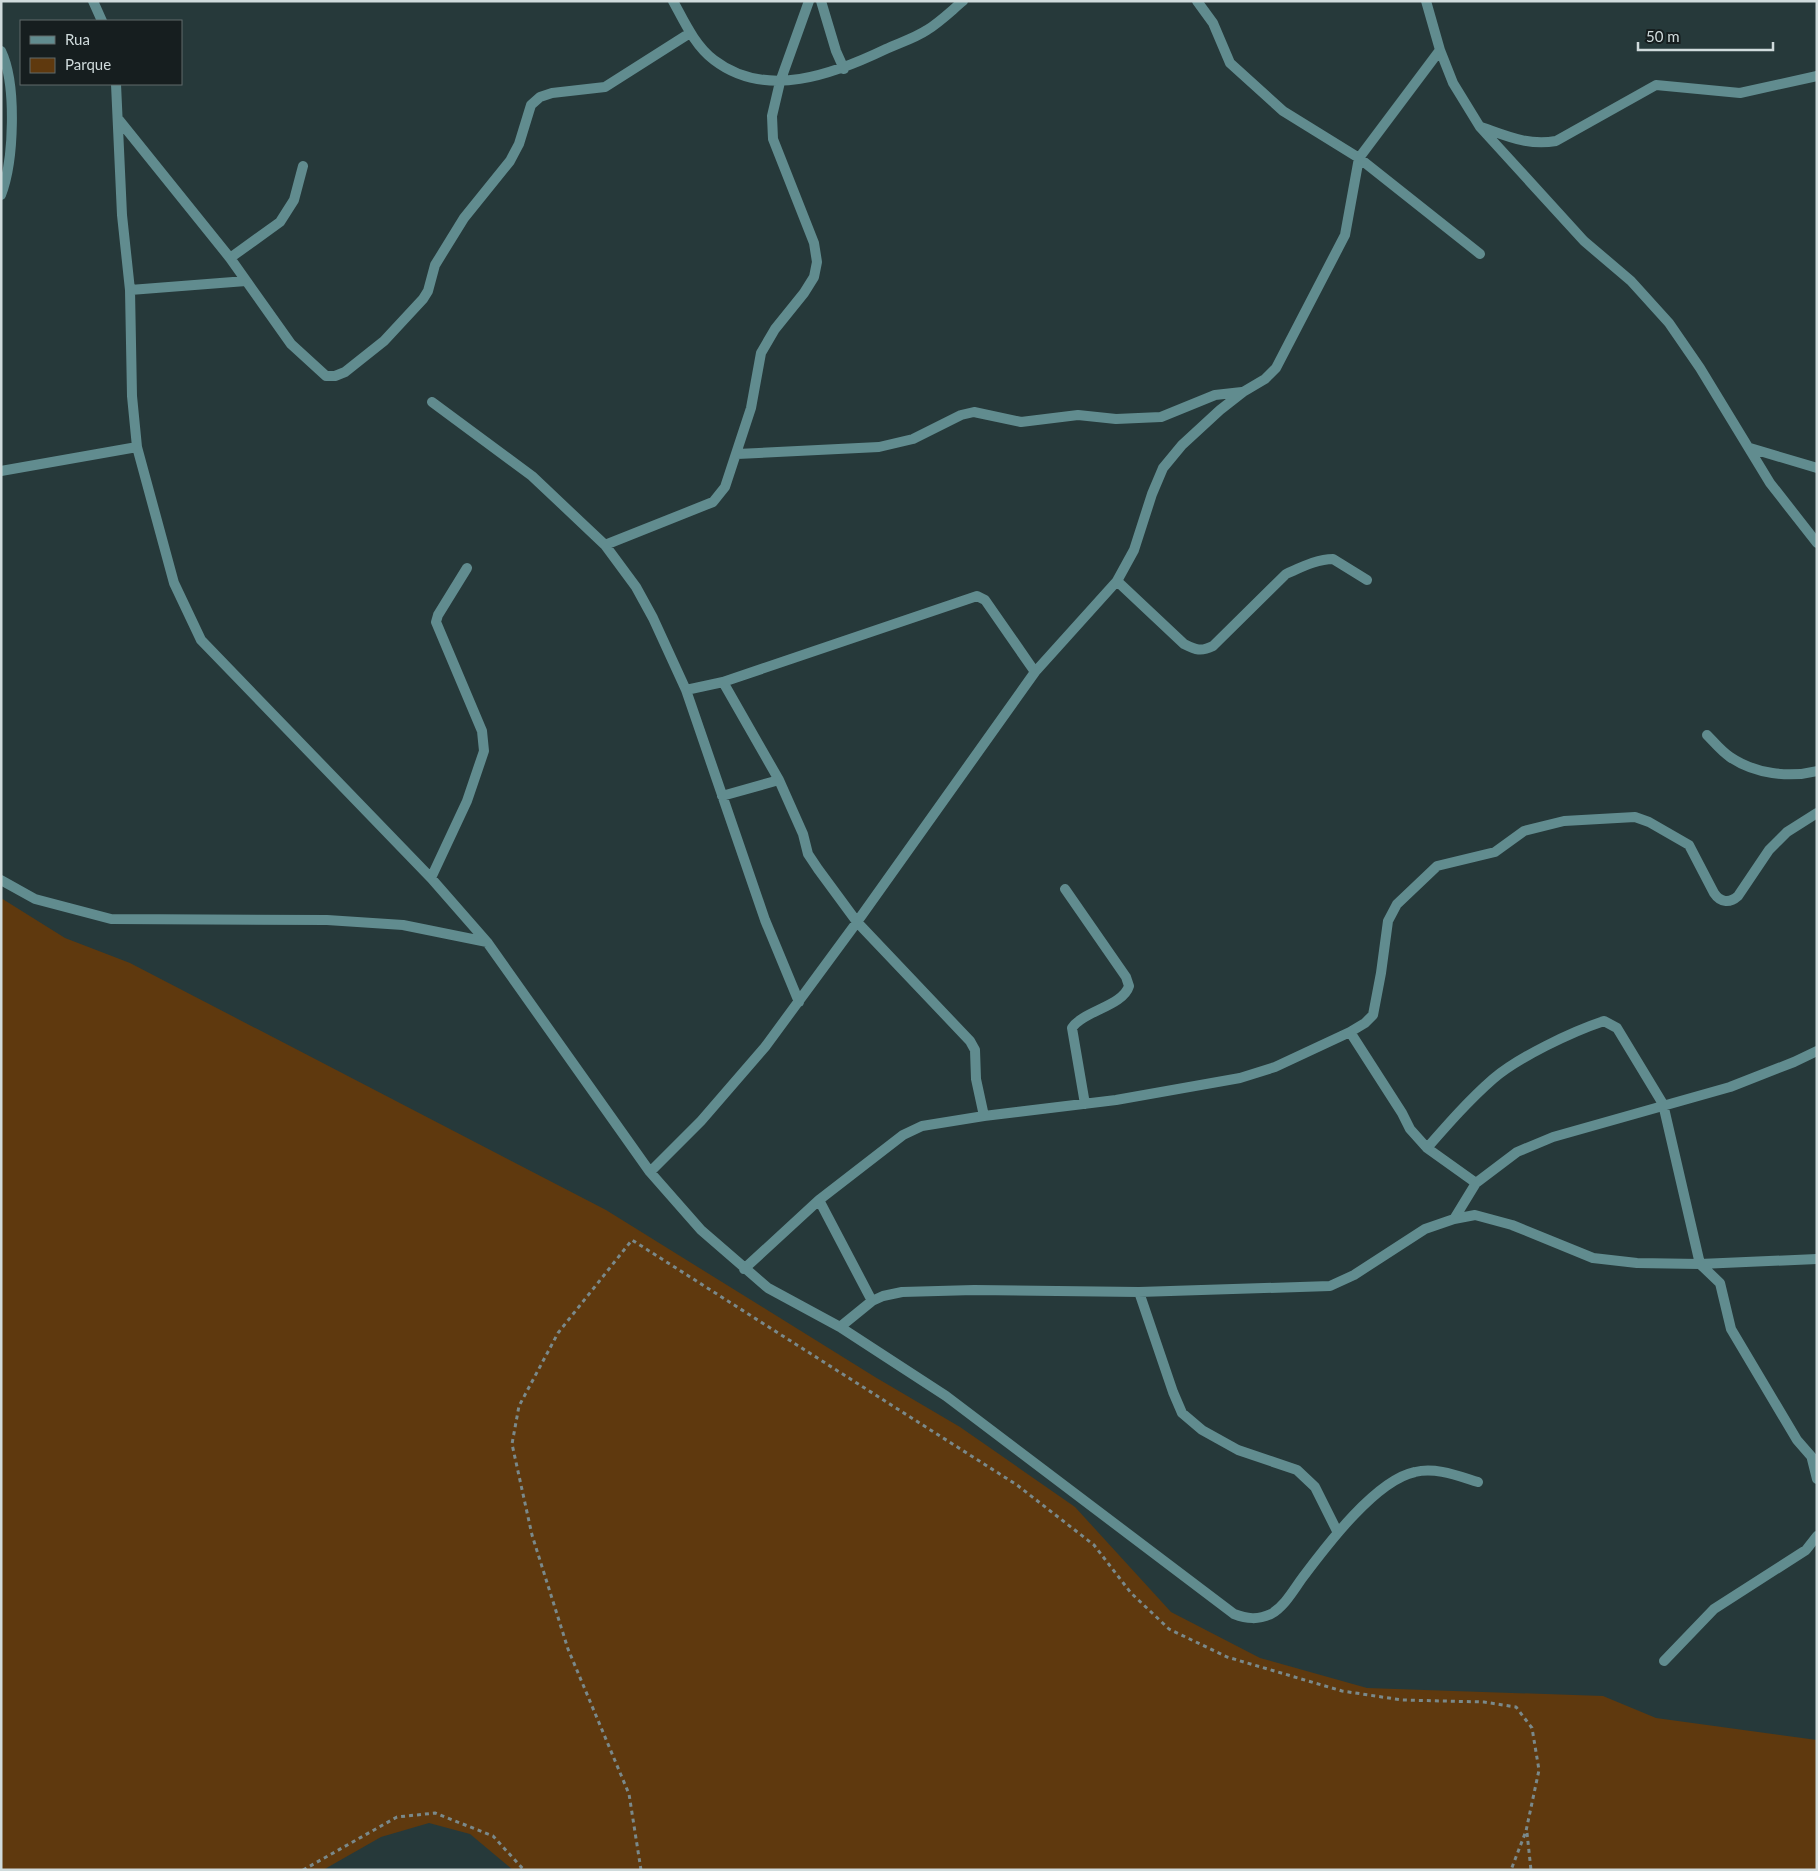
<svg xmlns="http://www.w3.org/2000/svg" width="1818" height="1871" font-family="Lato,sans-serif">
<rect width="100%" height="100%" fill="#26393a"/>
<path fill="#5f390e" d="M1,898L65,938L130,963L606,1210L875,1377L960,1427L1075,1507L1171,1612L1260,1658L1367,1688L1603,1696L1656,1718L1817,1740V1870H513L470,1834L429,1823L381,1837L323,1870H1Z"/>
<g fill="none" stroke-linecap="round" stroke-linejoin="round">
<path stroke="#7a898a" stroke-width="3" stroke-dasharray="4 4" stroke-linecap="butt" d="M1527,1833L1531,1870
M303,1870L397,1817L435,1813L493,1836L524,1870
M641,1870L629,1794L568,1649L532,1535L512,1444L519,1406L558,1333L632,1240L1017,1485L1094,1545L1131,1593L1169,1629L1227,1657L1342,1691L1402,1700L1484,1702L1516,1707L1532,1728L1539,1770L1526,1831L1511,1870"/>
<path stroke="#618c8f" stroke-width="10" d="M93,1L102,21
M673,1C684,21 695,46 714,60C766,100 834,74 886,49C899,43 915,38 927,30C940,22 951,11 963,1
M821,1L836,51L844,69
M1197,1L1213,23L1230,63L1283,111L1359,158L1480,254
M1440,50L1453,83L1480,127L1584,241L1631,281L1669,323L1700,368L1770,483L1817,543
M1,51C17,84 14,161 1,195
M116,84L122,215L130,290L132,396L137,447L174,583L201,640L431,878L487,942L650,1172L701,1230L768,1288L840,1327L946,1396L1234,1614C1247,1619 1258,1620 1271,1614C1285,1606 1294,1589 1303,1577C1327,1545 1376,1480 1415,1472C1436,1467 1458,1476 1478,1482
M119,120L230,258L280,222L294,200L303,166
M1481,127C1507,136 1528,146 1556,141L1656,85L1740,93L1817,76
M230,258L291,344L326,376H335L345,372L384,341L423,299L428,291L435,265L464,218L510,161L519,144L531,105L540,97L552,93L605,87L690,33
M130,290L246,281
M432,402L532,476L605,545L636,587L653,618L686,690L765,920L799,1002
M1750,448L1817,468
M737,454L879,447L913,439L961,415L974,412L1021,422L1078,415L1116,419L1161,417L1215,395L1242,392
M1,471L137,447
M605,545L713,502L725,487L751,408L761,353L775,329L804,293L814,277L817,262L814,243L773,139L772,116L780,82L809,1
M1117,581L1184,644C1196,650 1201,652 1213,646L1286,574C1300,568 1317,559 1333,559L1367,580
M723,682L977,596L985,600L1035,672
M686,690L723,682L779,780L803,834L808,854L818,869L857,922L970,1041L975,1050L976,1079L984,1116
M1707,735C1714,742 1721,751 1730,757C1755,774 1789,778 1817,771
M722,796L779,780
M431,878L467,801L484,751L482,731L436,622L438,615L467,568
M1,880L35,899L111,919L327,920L403,925L487,942
M1065,889L1126,977L1129,986C1123,1006 1083,1011 1072,1028L1085,1104
M1350,1032L1402,1113L1410,1129L1427,1148L1476,1183
M1427,1148C1448,1124 1469,1100 1493,1079C1519,1057 1571,1032 1604,1021L1617,1028L1663,1104L1700,1264L1720,1283L1731,1329L1797,1440L1817,1463
M650,1172L701,1121L765,1047L857,922L1035,672L1117,581L1134,550L1152,494L1163,468L1182,445L1220,410L1243,392L1265,379L1276,368L1345,235L1359,158L1440,50L1426,1
M819,1200L872,1301
M1454,1219L1476,1183L1517,1152L1553,1137L1730,1087L1794,1062L1817,1051
M744,1269L819,1200L903,1135L922,1126L984,1116L1116,1100L1240,1078L1275,1067L1350,1032L1365,1023L1373,1015L1381,973L1388,921L1397,904L1437,866L1495,852L1524,831L1564,821L1635,817L1649,822L1689,845L1714,893C1720,902 1729,904 1738,896L1769,850L1787,832L1817,813
M1139,1292L1173,1392L1182,1413L1202,1430L1238,1450L1297,1470L1315,1487L1337,1531
M840,1327L872,1301L883,1296L902,1292L974,1290L1139,1292L1330,1286L1354,1275L1425,1229L1454,1219L1475,1215L1512,1225L1593,1258L1637,1263L1700,1264L1817,1259
M1812,1459L1817,1479
M1664,1661L1714,1609L1806,1550L1817,1536"/>
</g>
<rect width="1818" height="1871" fill="none" stroke="#d0dbdc" stroke-width="5"/>
<rect x="20" y="20" width="162" height="65" fill="#161e1f" stroke="#606a6b"/>
<rect x="30" y="36" width="25" height="8" fill="#618c8f" stroke="#606a6b"/>
<text x="65" y="45" font-size="15" fill="#d0dbdc">Rua</text>
<rect x="30" y="58" width="25" height="15" fill="#5f390e" stroke="#606a6b"/>
<text x="65" y="70" font-size="15" fill="#d0dbdc">Parque</text>
<path d="M1638 42v8h135v-8" fill="none" stroke="#d0dbdc" stroke-width="2.5"/>
<text x="1646" y="42" font-size="15" fill="#d0dbdc" stroke="#161e1f" stroke-width="4" paint-order="stroke">50 m</text>
</svg>
